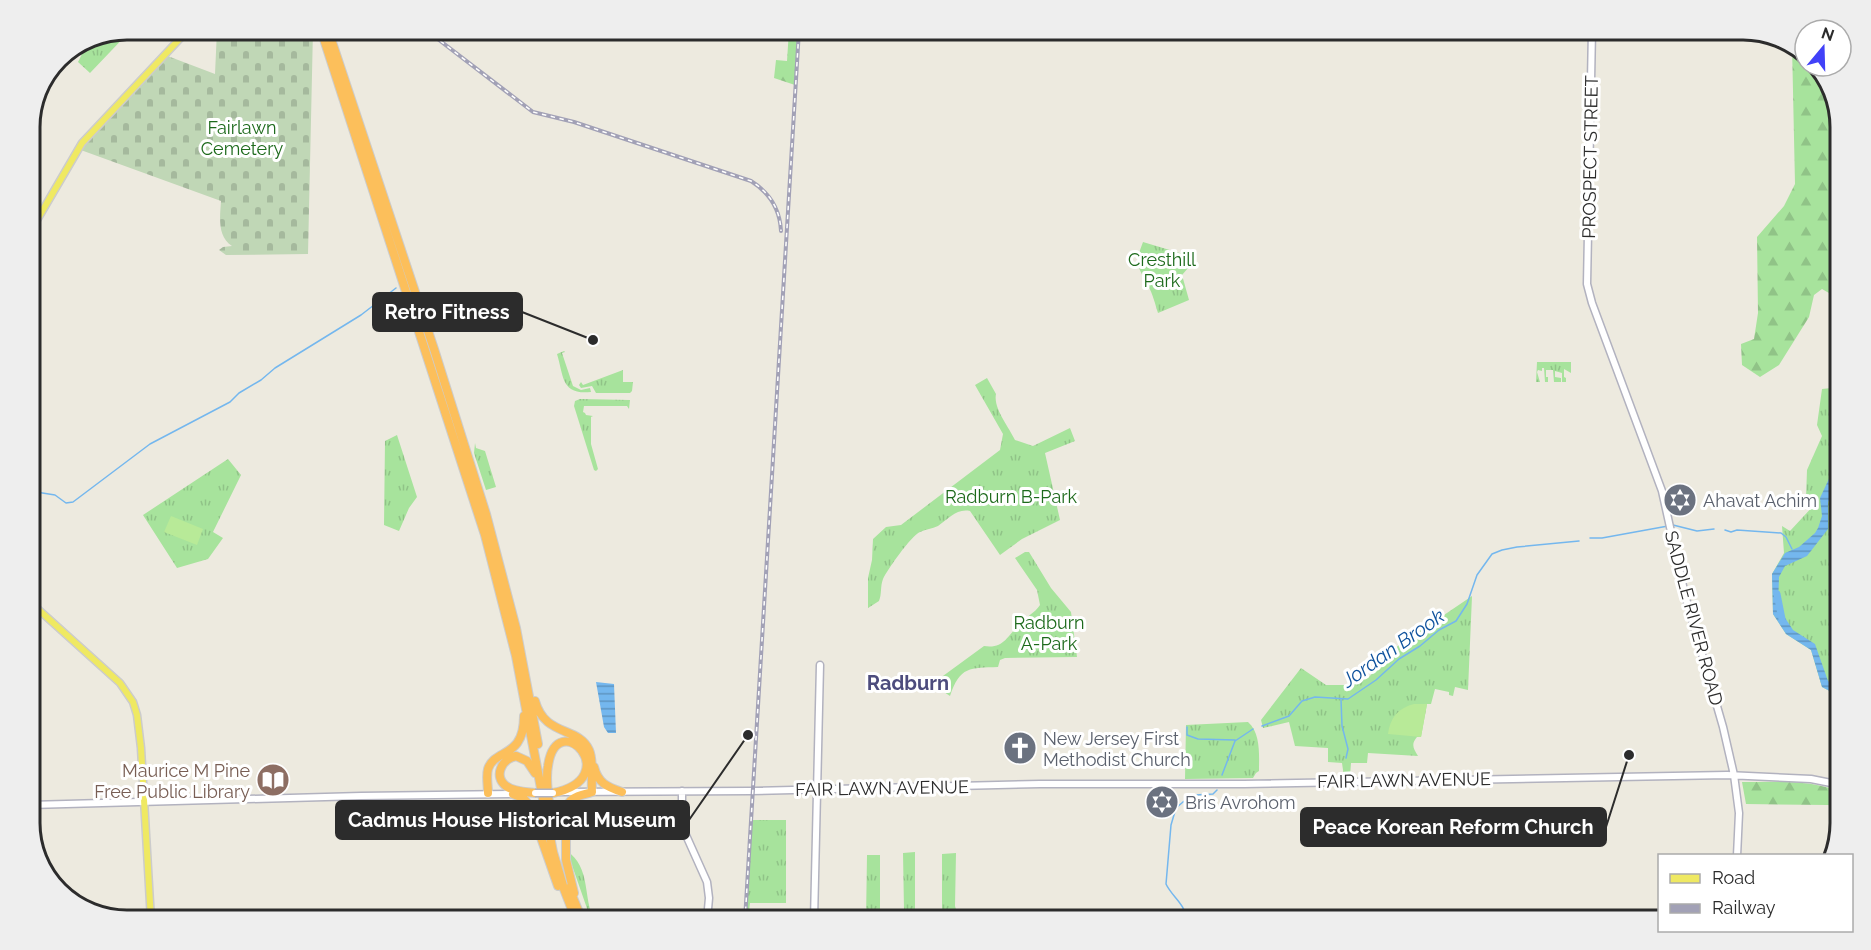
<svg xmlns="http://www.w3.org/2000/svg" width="1871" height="950" font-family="Raleway,sans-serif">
<defs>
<pattern id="grass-tufts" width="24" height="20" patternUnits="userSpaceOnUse" patternTransform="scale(1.5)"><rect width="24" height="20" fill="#a7e39c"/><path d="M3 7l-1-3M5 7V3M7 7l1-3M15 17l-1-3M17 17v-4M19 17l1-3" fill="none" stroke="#90c387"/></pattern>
<pattern id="forest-firs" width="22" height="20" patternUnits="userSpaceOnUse" patternTransform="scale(1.5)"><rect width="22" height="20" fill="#a7e39c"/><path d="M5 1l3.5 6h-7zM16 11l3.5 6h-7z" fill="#90c387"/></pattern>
<pattern id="cemetery-stones" width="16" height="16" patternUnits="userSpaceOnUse" patternTransform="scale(1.5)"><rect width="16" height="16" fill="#c0d7b6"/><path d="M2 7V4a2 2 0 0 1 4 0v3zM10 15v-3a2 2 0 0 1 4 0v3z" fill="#a5b99d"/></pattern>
<pattern id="water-rules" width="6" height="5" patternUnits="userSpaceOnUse" patternTransform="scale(1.5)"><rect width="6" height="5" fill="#74b7ee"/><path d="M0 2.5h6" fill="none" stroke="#5f95c1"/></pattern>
</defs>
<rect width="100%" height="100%" fill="#edeadf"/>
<path fill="url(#grass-tufts)" d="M127,30H131L90,73L78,62L84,50L83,48Z
M1143,242L1193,257L1189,267L1182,275L1189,300L1158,313C1155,304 1153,294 1148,286C1138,266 1134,265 1143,242Z
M564,351L565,352L562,353L573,386L581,390L590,388L591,392C561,395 564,377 557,354Z
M1537,362H1571V373L1564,369V377L1566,378V382H1562V373L1555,371V377L1561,378V382H1554L1553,370H1546V377H1548V382H1545L1544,368H1542V371L1538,370L1537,372L1540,382H1536Z
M623,370V382H633L632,391L630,393H596L592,386L581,388L579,385L581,382L583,385Z
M987,378L996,394C993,408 1009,427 1015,440L1033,446L1070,428L1075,441L1045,453L1060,520L1022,539L1000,555L970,511C957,508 948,519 938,526C932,529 926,529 920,532C911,536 887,570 883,579C880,587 882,594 879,601L868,608V578L872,560L873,539L886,527L901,525L1000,450L1003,434L975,385Z
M1841,387V697L1822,687L1811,650L1786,634L1773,614L1772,574L1784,553L1782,526L1790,531L1815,504L1806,498L1807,470L1822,436L1817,425L1822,389Z
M580,399L630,400L629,409L627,406H584L583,412L585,413L586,415L593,416L591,417V444L598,469L596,471L594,470L574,406L575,401Z
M397,435L417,497L409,508L399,531L384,525L385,441Z
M475,443L476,448L485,451L496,487L486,490L474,453Z
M228,459L241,475L213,532L223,538L208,559L177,568L143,515Z
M1025,552H1029L1051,588L1071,612L1077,657L1005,658L1000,660L998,667C970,668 960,666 950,696L932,684L984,646C1004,649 1007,636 1019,625C1025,617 1035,613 1040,605L1037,590L1015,558Z
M1472,596L1468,690L1455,687L1453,696L1449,695V692L1435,689L1431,704H1427L1421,737H1417C1411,744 1413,748 1418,756L1368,753L1367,763H1351L1350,776L1353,777H1344L1342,763L1328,762V748L1295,746L1289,722L1263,728L1261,720L1301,668L1326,685H1348L1368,678L1407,636L1444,615Z
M1248,722C1261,733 1259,756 1259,771L1256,773L1253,778L1185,779L1186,725Z
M751,820H786V903H750L748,920H735L736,918H745Z
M567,851C591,867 583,898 594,920L590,917Z
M915,852V909L942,911V854L956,853L955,906L959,920L876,917L875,920H866L867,855H880V910H904L903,853Z"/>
<path fill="url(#forest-firs)" d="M789,30H798L795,85L774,78L776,60L787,61Z
M1792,45L1805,56V66H1816L1824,73L1841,121V300L1822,289L1814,295L1809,317L1779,365L1760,377L1742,365L1741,344L1754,339L1758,313L1757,237L1784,206L1795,184Z
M1742,782C1775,782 1810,779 1841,792V808L1828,805L1746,804Z"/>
<path fill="url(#cemetery-stones)" d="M217,30H313L308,254L226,255L219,250L223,247L232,246C217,236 220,217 221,201L78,149L165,55L215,74Z"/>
<path fill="#b8ea98" d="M171,516L203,529L197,545L164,532Z
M1414,704H1427L1421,737L1388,734C1390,718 1398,708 1414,704Z"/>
<path fill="url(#water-rules)" d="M1838,397H1841L1839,413L1841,481L1828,502V529L1807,556L1785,566L1779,577L1778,607L1793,630L1815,644L1828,681L1841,689V697L1822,687L1811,650L1786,634L1773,614L1772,574L1785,553L1799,547L1815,533L1818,528L1822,516L1820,498L1839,457V443L1831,408Z
M596,682L614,684L616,733H608L604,727Z"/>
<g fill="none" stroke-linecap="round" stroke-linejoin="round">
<path stroke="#74b7ee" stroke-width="1.5" d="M30,491L55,495L66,503L73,502L150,444L230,402L239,393L261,380L275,368L361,315L396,288
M1673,525L1697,531L1714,529
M1725,530L1731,532L1737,530L1781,533L1786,537L1792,549
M1590,538H1602L1668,526
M1341,699L1342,726L1348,749L1346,758
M1262,726L1289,716L1302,701L1315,697L1348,699L1376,680L1399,659L1420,646L1439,630L1456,621L1467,604L1477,575L1492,554L1502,550L1517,547L1579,541
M1187,727V735L1198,739L1235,740
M1222,775L1235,741L1253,729
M1186,920C1186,904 1172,897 1166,884L1171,825L1176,808L1183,802L1195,795L1213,794L1217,790"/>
<path stroke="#74b7ee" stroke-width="7" d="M1777,594L1782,619"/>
<defs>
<path id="secondary" d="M1592,30L1587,284L1592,303L1662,491L1685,595L1723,727L1734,775L1739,813L1737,856
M682,791V824L685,833L707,882L709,898L707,920
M559,792L751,791L1040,784H1244L1727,775L1811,779L1841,785
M30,805L361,796L515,794
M814,920L820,665"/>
<path id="primary" d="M30,232L82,143L188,30
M30,602L120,683L133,702L137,715L141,748L151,920"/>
<path id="highway" d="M321,30L485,535L516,656L553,852L564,889L576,920
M328,30L434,349L486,514L516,628L538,744
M535,701C545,737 578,726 589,750C594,761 591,779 592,792C580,796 569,796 566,810V860L574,893
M594,767C598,783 607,787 622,792
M535,773L527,761L516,756C502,759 493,776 506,786C514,792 526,792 535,793
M488,793C488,786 486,776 488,769C495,748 524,759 524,716
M513,794L523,798L530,806L558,886
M550,813C549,798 545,780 548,766C557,704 627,778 553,793
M569,888L582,920"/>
</defs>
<use href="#secondary" stroke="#b2b2bf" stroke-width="9"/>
<use href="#primary" stroke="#ccc" stroke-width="9"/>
<use href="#highway" stroke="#ccc" stroke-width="10"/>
<use href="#secondary" stroke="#fff" stroke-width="6"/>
<use href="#primary" stroke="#efe962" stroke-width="6"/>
<use href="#highway" stroke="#fcbf5b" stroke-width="8"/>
<defs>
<path id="rail" d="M426,30L533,112L574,122L751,181C770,193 780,209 781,231
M745,920L799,30"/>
</defs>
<use href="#rail" stroke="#a2a1b6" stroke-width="4"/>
<use href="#rail" stroke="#fff" stroke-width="1.5" stroke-dasharray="4.5" stroke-linecap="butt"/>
<defs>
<path id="secondary-bridge" d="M535,793H553"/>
</defs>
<use href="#secondary-bridge" stroke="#b2b2bf" stroke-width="9" stroke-linecap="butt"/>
<use href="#secondary-bridge" stroke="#fff" stroke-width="6"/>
</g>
<defs>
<symbol id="synagogue-disc" viewBox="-11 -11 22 22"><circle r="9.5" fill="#6b7280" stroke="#fff"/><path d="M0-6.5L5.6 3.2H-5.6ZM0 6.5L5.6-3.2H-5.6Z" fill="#fff"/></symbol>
<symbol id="church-disc" viewBox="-11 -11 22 22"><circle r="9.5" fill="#6b7280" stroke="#fff"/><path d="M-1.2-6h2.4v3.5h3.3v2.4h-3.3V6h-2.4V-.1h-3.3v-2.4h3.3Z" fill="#fff"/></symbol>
<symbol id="library-disc" viewBox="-11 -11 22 22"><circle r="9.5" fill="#8d6e63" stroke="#fff"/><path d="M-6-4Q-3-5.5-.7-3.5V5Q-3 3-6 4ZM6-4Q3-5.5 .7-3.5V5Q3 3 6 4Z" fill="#fff"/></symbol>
</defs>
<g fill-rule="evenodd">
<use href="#synagogue-disc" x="1661" y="481" width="38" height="38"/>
<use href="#church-disc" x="1001" y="729" width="38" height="38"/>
<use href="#library-disc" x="254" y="761" width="38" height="38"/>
<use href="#synagogue-disc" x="1143" y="783" width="38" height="38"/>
</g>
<g text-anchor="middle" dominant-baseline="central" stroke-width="6" stroke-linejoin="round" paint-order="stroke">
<g font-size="18" fill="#1d6a1b" stroke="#fff">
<text x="242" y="127">Fairlawn<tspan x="242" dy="21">Cemetery</tspan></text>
<text x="1162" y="259">Cresthill<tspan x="1162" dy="21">Park</tspan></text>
<text x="1011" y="496">Radburn B-Park</text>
<text x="1049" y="622">Radburn<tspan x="1049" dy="21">A-Park</tspan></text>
</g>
<g font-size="18" fill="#2c2c2c" stroke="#fff">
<text transform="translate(1590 157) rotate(-89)">PROSPECT STREET</text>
<text transform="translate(1694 618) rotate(75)">SADDLE RIVER ROAD</text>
<text transform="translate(1404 780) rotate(-1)">FAIR LAWN AVENUE</text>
<text transform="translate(882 788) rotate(-1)">FAIR LAWN AVENUE</text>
</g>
<g font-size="18" fill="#5b616d" stroke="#fff" text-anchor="start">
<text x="1703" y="500">Ahavat Achim</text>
<text x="1043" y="738">New Jersey First<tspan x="1043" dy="21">Methodist Church</tspan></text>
<text x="1185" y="802">Bris Avrohom</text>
</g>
<g font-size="18" fill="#785e54" stroke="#fff" text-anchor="end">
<text x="250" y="770">Maurice M Pine<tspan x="250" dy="21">Free Public Library</tspan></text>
</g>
<g font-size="20" font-style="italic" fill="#0f529d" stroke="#fff">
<text transform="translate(1393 648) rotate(-35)">Jordan Brook</text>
</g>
<g font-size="20" font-weight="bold" fill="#4d4c7d" stroke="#fff">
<text x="908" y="683">Radburn</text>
</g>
</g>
<path d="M0 0H1871V950H0ZM127 40H1743A87 87 0 0 1 1830 127V823A87 87 0 0 1 1743 910H127A87 87 0 0 1 40 823V127A87 87 0 0 1 127 40Z" fill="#eee" fill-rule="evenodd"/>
<path fill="none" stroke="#2c2c2c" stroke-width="3" d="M127 40H1743A87 87 0 0 1 1830 127V823A87 87 0 0 1 1743 910H127A87 87 0 0 1 40 823V127A87 87 0 0 1 127 40Z"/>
<path fill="none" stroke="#2c2c2c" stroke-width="2" d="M593 340L522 312M748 735L689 820M1629 755L1606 827"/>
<g fill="#2c2c2c" stroke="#fff" stroke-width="2">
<circle cx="593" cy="340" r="6"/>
<circle cx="748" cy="735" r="6"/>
<circle cx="1629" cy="755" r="6"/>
</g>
<g fill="#2c2c2c" stroke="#2c2c2c" stroke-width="2">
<rect x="373" y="293" width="149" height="38" rx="6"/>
<rect x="336" y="801" width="353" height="38" rx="6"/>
<rect x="1301" y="808" width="305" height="38" rx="6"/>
</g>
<g font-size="20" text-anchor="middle" font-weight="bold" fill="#fff">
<text x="447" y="319">Retro Fitness</text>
<text x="512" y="827">Cadmus House Historical Museum</text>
<text x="1453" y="834">Peace Korean Reform Church</text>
</g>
<rect x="1658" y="854" width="195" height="78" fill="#ffffff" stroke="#ababab" stroke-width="1.5"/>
<rect x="1670" y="874" width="30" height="9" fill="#efe962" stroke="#ababab" stroke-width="1.5"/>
<text x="1712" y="884" font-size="18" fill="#2c2c2c">Road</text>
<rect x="1670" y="904" width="30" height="9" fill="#a2a1b6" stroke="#ababab" stroke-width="1.5"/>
<text x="1712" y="914" font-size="18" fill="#2c2c2c">Railway</text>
<g transform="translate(1823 48) rotate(19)"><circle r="28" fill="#ffffff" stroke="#ababab" stroke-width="1.5"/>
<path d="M0-4.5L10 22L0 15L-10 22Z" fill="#4141f8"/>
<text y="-9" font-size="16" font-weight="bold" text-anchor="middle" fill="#2c2c2c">N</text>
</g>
</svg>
